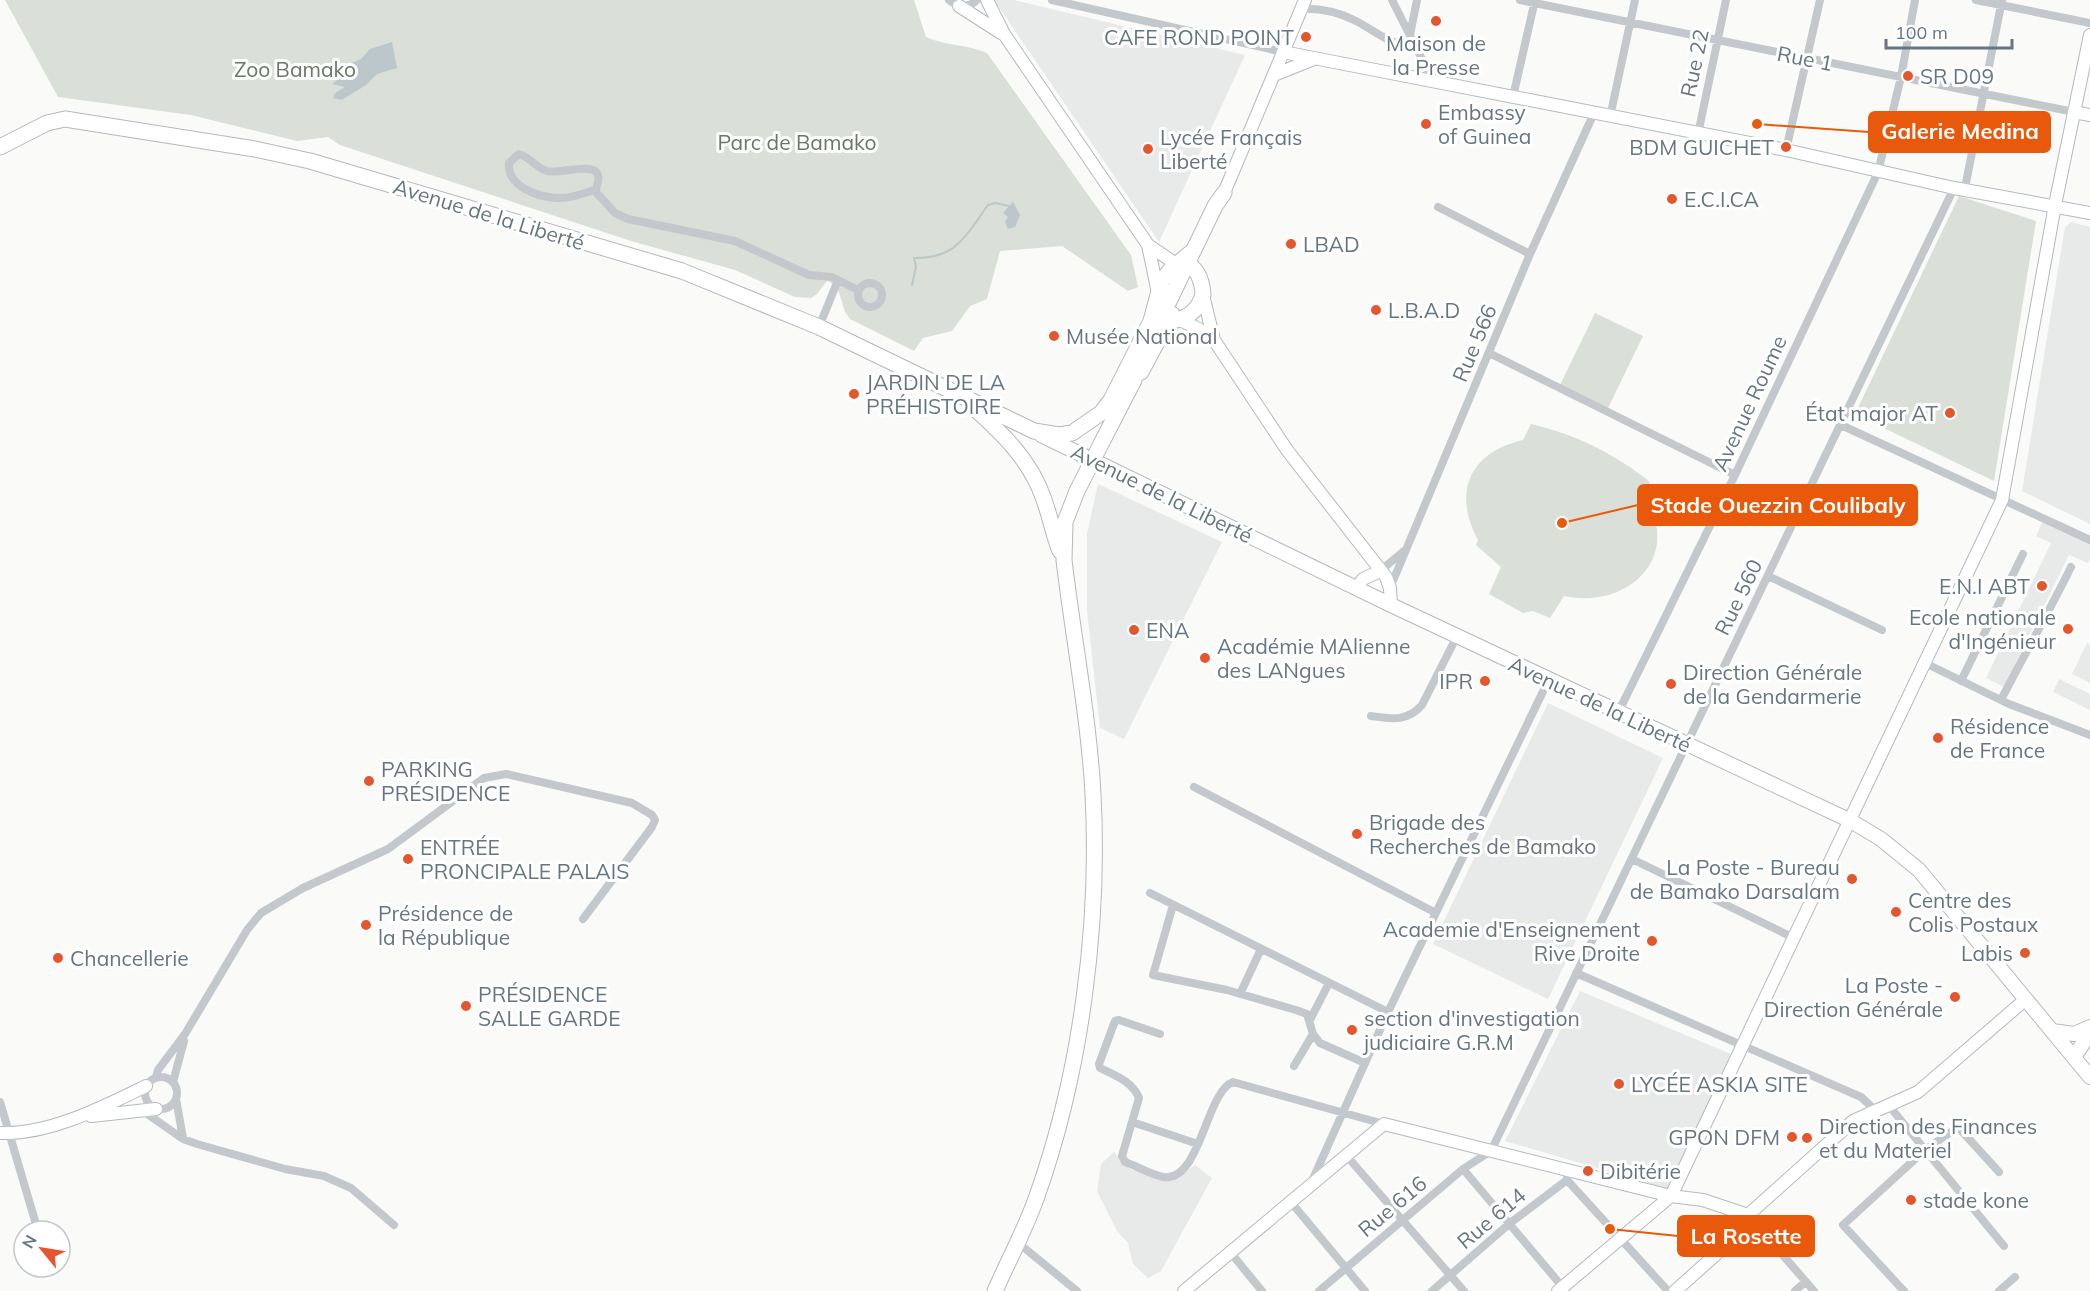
<svg xmlns="http://www.w3.org/2000/svg" width="2090" height="1291" font-family="Mulish,sans-serif">
<rect width="100%" height="100%" fill="#fafaf8"/>
<path fill="#e8e9e9" d="M994,0H1014L1245,55L1159,242Z
M2071,222L2090,227V524L2022,491L2065,227Z
M1098,484L1222,542L1124,739L1100,728L1087,611V534Z
M2043,521L2090,544V559L2088,563L2069,555L2043,608L2046,610L2039,625L2035,623L2004,687L1986,678L2051,543L2036,536Z
M2087,643L2090,645V683L2072,674Z
M2059,679L2090,694V710L2053,692Z
M1548,703L1663,758L1548,999L1433,944Z
M1580,991L1731,1054L1668,1189L1505,1141Z
M1114,1152L1130,1169L1152,1176L1173,1181L1195,1165L1212,1178L1161,1271L1148,1278L1133,1264L1128,1243L1117,1231L1097,1191L1101,1164Z"/>
<path fill="#dadfd7" d="M5,0H914L926,37C947,46 965,44 987,53L1131,255L1138,287L1128,291L1062,246L1000,251L987,299L970,306L952,331L923,338L914,351L850,319L845,312L837,286L827,281L817,294L811,298L795,297L735,270L631,241L340,145L328,137L297,141L191,115L58,97Z
M1959,196L2036,221L1994,481L1855,414Z
M1595,313L1643,336L1608,408L1560,385Z
M1531,424C1575,434 1615,454 1650,482L1643,494C1685,556 1628,610 1564,596L1550,618L1533,611L1523,613L1489,594L1501,567L1476,545L1478,540C1452,492 1470,452 1523,440Z"/>
<path fill="#bbc7cb" d="M392,42L397,68L377,74L366,85L342,100L333,98L335,93L345,87L332,84L341,77L337,69L361,59L370,49Z
M1013,202L1020,215L1015,227L1008,229L1005,222L1008,217L1003,213Z"/>
<g fill="none" stroke-linecap="round" stroke-linejoin="round">
<path stroke="#bbc7cb" stroke-width="2" d="M912,285L916,267L914,258C957,259 966,235 988,205L995,203L1009,206"/>
<defs>
<path id="secondary" d="M987,0L1004,34L1148,245L1176,264
M959,6L1001,33
M1283,52L1786,150L1954,188L2090,213
M1274,75L1314,59
M2074,112L2090,115
M1224,193L1305,0
M1148,245L1158,293
M1203,295L1214,340L1287,450L1386,577L1390,588L1391,605
M1180,320L1199,329L1214,340
M1357,587L1363,579L1380,571
M91,1116L156,1109
M0,1133C49,1135 103,1107 146,1086
M1748,1215L1853,1121L1918,1092L2026,999
M1184,1291L1384,1124L1671,1196L1703,1200L1748,1215
M1558,1291L1671,1196L2002,500L2055,205L2090,35
M1675,1291L1740,1233L1748,1215"/>
<path id="primary" d="M1041,435L1391,605L1851,821L1881,839L1919,870L2090,1077
M2052,1031L2074,1034L2090,1027
M2074,1057L2090,1033"/>
<path id="highway" d="M0,147L47,123L65,119L255,149L310,161L682,271L819,327L1034,431L1059,435L1072,433L1101,413L1111,400L1151,321L1162,280L1172,268L1194,250
M1169,321C1186,320 1198,311 1203,295C1202,279 1196,262 1178,263
M1159,322L1215,206L1224,193
M1141,372L1172,314
M974,408C1002,433 1030,460 1043,497C1050,515 1053,534 1060,551
M1102,442L1134,380L1140,359
M995,1291C1009,1259 1026,1228 1037,1196C1081,1072 1100,925 1093,794C1089,718 1073,637 1064,560L1065,522L1077,491"/>
</defs>
<use href="#secondary" stroke="#b3babf" stroke-width="14"/>
<use href="#primary" stroke="#b5babe" stroke-width="16"/>
<use href="#highway" stroke="#b4b9bd" stroke-width="17"/>
<path stroke="#c3c8cc" stroke-width="8" d="M949,0C958,7 969,8 977,0
M1052,0L1283,52
M1392,0L1429,73L1437,80
M1520,0L2074,112
M1976,0L2090,23
M1301,9C1321,8 1338,12 1356,21C1377,32 1391,46 1415,46
M1410,35L1417,0
M1513,97L1535,0
M1610,117L1635,0
M1698,134L1726,0
M1786,150L1820,0
M1965,188L2002,0
M595,191C612,153 561,176 547,171C536,168 530,157 519,154L509,163C507,186 537,197 557,198C569,199 583,194 594,190L615,213L628,219L735,241L809,275L832,277L858,290
M1438,207L1530,254
M858 295a12 12 0 1 1 24 0a12 12 0 1 1-24 0Z
M819,327L838,280
M1489,353L1735,475
M1841,425L2090,540
M1380,571L1404,551
M1768,576L1882,630
M1390,588L1530,254L1594,113
M1925,663L2009,704L2090,735
M1961,681L2023,554
M2001,700C2024,655 2049,612 2071,567
M1618,713L1735,475L1878,172L1901,77L1915,0
M1371,716C1392,719 1407,722 1422,705L1457,636
M1194,787L1436,913
M1632,859L1794,938
M1150,893L1388,1012
M1173,905L1153,975L1227,990L1296,1010L1307,1014L1313,1034L1320,1043L1365,1063
M1576,973L1861,1097L1875,1110
M1240,994L1261,949
M1310,1020L1329,983
M1160,1034L1119,1020L1115,1021L1099,1064L1100,1068C1115,1075 1133,1082 1139,1098L1122,1156L1125,1162C1137,1166 1151,1175 1163,1177C1200,1184 1206,1091 1233,1082L1384,1124
M1294,1066L1313,1034
M145 1093a16 16 0 1 1 32 0a16 16 0 1 1-32 0Z
M156,1077L158,1070L185,1034L247,930L261,913L303,888L388,849L484,778L506,774L632,803L652,815L655,820L652,827L583,919
M173,1082L184,1041
M176,1099L183,1138
M0,1102L38,1231
M1890,1107L2004,1246
M143,1111L183,1139L197,1144L285,1169L324,1176L351,1188L394,1225
M1132,1122L1198,1144
M1345,1154L1464,1291
M1463,1169L1566,1291
M1567,1180L1668,1291
M1312,1181L1388,1012L1549,679
M1290,1201L1365,1291
M1748,1215L1814,1291
M1017,1242L1077,1291
M1230,1252L1262,1291
M50,1267L51,1272
M1319,1291L1463,1169L1491,1151L1954,188
M1432,1291L1509,1224L1567,1180V1170
M1795,1291L1805,1282
M1904,1291L1843,1225L1925,1150L1958,1127L1999,1172
M1999,1291L2015,1277"/>
<use href="#secondary" stroke="#fff" stroke-width="12"/>
<use href="#primary" stroke="#fff" stroke-width="14"/>
<use href="#highway" stroke="#fff" stroke-width="15"/>
<defs>
<path id="highway-bridge" d="M1077,491L1102,442"/>
</defs>
<use href="#highway-bridge" stroke="#b4b9bd" stroke-width="17" stroke-linecap="butt"/>
<use href="#highway-bridge" stroke="#fff" stroke-width="15"/>
</g>
<g fill="#e4572e" stroke="#fff" stroke-width="2">
<circle cx="1436" cy="21" r="6"/>
<circle cx="1306" cy="37" r="6"/>
<circle cx="1908" cy="76" r="6"/>
<circle cx="1426" cy="124" r="6"/>
<circle cx="1786" cy="147" r="6"/>
<circle cx="1148" cy="149" r="6"/>
<circle cx="1672" cy="199" r="6"/>
<circle cx="1291" cy="244" r="6"/>
<circle cx="1376" cy="310" r="6"/>
<circle cx="1054" cy="336" r="6"/>
<circle cx="854" cy="394" r="6"/>
<circle cx="1950" cy="413" r="6"/>
<circle cx="2042" cy="586" r="6"/>
<circle cx="2068" cy="629" r="6"/>
<circle cx="1134" cy="630" r="6"/>
<circle cx="1205" cy="658" r="6"/>
<circle cx="1485" cy="681" r="6"/>
<circle cx="1671" cy="684" r="6"/>
<circle cx="1938" cy="738" r="6"/>
<circle cx="369" cy="781" r="6"/>
<circle cx="1357" cy="834" r="6"/>
<circle cx="408" cy="859" r="6"/>
<circle cx="1852" cy="879" r="6"/>
<circle cx="1896" cy="912" r="6"/>
<circle cx="366" cy="925" r="6"/>
<circle cx="1652" cy="941" r="6"/>
<circle cx="2025" cy="953" r="6"/>
<circle cx="58" cy="958" r="6"/>
<circle cx="1955" cy="997" r="6"/>
<circle cx="466" cy="1006" r="6"/>
<circle cx="1352" cy="1030" r="6"/>
<circle cx="1619" cy="1084" r="6"/>
<circle cx="1792" cy="1137" r="6"/>
<circle cx="1807" cy="1138" r="6"/>
<circle cx="1588" cy="1171" r="6"/>
<circle cx="1911" cy="1200" r="6"/>
</g>
<g text-anchor="middle" dominant-baseline="central" stroke-width="6" stroke-linejoin="round" paint-order="stroke">
<g font-size="21" fill="#657683" stroke="#fff" text-anchor="start">
<text x="1294" y="37" text-anchor="end">CAFE ROND POINT</text>
<text x="1436" y="43" text-anchor="middle">Maison de<tspan x="1436" dy="24">la Presse</tspan></text>
<text x="1920" y="76">SR D09</text>
<text x="1438" y="112">Embassy<tspan x="1438" dy="24">of Guinea</tspan></text>
<text x="1160" y="137">Lycée Français<tspan x="1160" dy="24">Liberté</tspan></text>
<text x="1774" y="147" text-anchor="end">BDM GUICHET</text>
<text x="1684" y="199">E.C.I.CA</text>
<text x="1303" y="244">LBAD</text>
<text x="1388" y="310">L.B.A.D</text>
<text x="1066" y="336">Musée National</text>
<text x="866" y="382">JARDIN DE LA<tspan x="866" dy="24">PRÉHISTOIRE</tspan></text>
<text x="1938" y="413" text-anchor="end">État major AT</text>
<text x="2030" y="586" text-anchor="end">E.N.I ABT</text>
<text x="2056" y="617" text-anchor="end">Ecole nationale<tspan x="2056" dy="24">d'Ingénieur</tspan></text>
<text x="1146" y="630">ENA</text>
<text x="1217" y="646">Académie MAlienne<tspan x="1217" dy="24">des LANgues</tspan></text>
<text x="1683" y="672">Direction Générale<tspan x="1683" dy="24">de la Gendarmerie</tspan></text>
<text x="1473" y="681" text-anchor="end">IPR</text>
<text x="1950" y="726">Résidence<tspan x="1950" dy="24">de France</tspan></text>
<text x="381" y="769">PARKING<tspan x="381" dy="24">PRÉSIDENCE</tspan></text>
<text x="1369" y="822">Brigade des<tspan x="1369" dy="24">Recherches de Bamako</tspan></text>
<text x="420" y="847">ENTRÉE<tspan x="420" dy="24">PRONCIPALE PALAIS</tspan></text>
<text x="1840" y="867" text-anchor="end">La Poste - Bureau<tspan x="1840" dy="24">de Bamako Darsalam</tspan></text>
<text x="1908" y="900">Centre des<tspan x="1908" dy="24">Colis Postaux</tspan></text>
<text x="378" y="913">Présidence de<tspan x="378" dy="24">la République</tspan></text>
<text x="1640" y="929" text-anchor="end">Academie d'Enseignement<tspan x="1640" dy="24">Rive Droite</tspan></text>
<text x="2013" y="953" text-anchor="end">Labis</text>
<text x="70" y="958">Chancellerie</text>
<text x="1943" y="985" text-anchor="end">La Poste -<tspan x="1943" dy="24">Direction Générale</tspan></text>
<text x="478" y="994">PRÉSIDENCE<tspan x="478" dy="24">SALLE GARDE</tspan></text>
<text x="1364" y="1018">section d'investigation<tspan x="1364" dy="24">judiciaire G.R.M</tspan></text>
<text x="1631" y="1084">LYCÉE ASKIA SITE</text>
<text x="1819" y="1126">Direction des Finances<tspan x="1819" dy="24">et du Materiel</tspan></text>
<text x="1780" y="1137" text-anchor="end">GPON DFM</text>
<text x="1600" y="1171">Dibitérie</text>
<text x="1923" y="1200">stade kone</text>
</g>
<g font-size="21" fill="#657683" stroke="#fff">
<text transform="translate(1805 58) rotate(11)">Rue 1</text>
<text transform="translate(1694 63) rotate(-78)">Rue 22</text>
<text transform="translate(489 214) rotate(17)">Avenue de la Liberté</text>
<text transform="translate(1474 343) rotate(-67)">Rue 566</text>
<text transform="translate(1749 403) rotate(-65)">Avenue Roume</text>
<text transform="translate(1162 493) rotate(26)">Avenue de la Liberté</text>
<text transform="translate(1738 597) rotate(-64)">Rue 560</text>
<text transform="translate(1600 704) rotate(25)">Avenue de la Liberté</text>
<text transform="translate(1392 1206) rotate(-40)">Rue 616</text>
<text transform="translate(1491 1218) rotate(-40)">Rue 614</text>
</g>
<g font-size="21" fill="#687a64" stroke="#fff">
<text x="295" y="69">Zoo Bamako</text>
<text x="797" y="142">Parc de Bamako</text>
</g>
</g>
<path fill="none" stroke="#e8590c" stroke-width="2" d="M1757 124L1869 132M1562 523L1638 505M1610 1229L1678 1236"/>
<g fill="#e8590c" stroke="#fff" stroke-width="2">
<circle cx="1757" cy="124" r="6"/>
<circle cx="1562" cy="523" r="6"/>
<circle cx="1610" cy="1229" r="6"/>
</g>
<g fill="#e8590c" stroke="#e8590c" stroke-width="2">
<rect x="1869" y="112" width="181" height="40" rx="6"/>
<rect x="1638" y="485" width="279" height="40" rx="6"/>
<rect x="1678" y="1216" width="136" height="40" rx="6"/>
</g>
<g font-size="22" text-anchor="middle" font-weight="bold" fill="#fff">
<text x="1960" y="139">Galerie Medina</text>
<text x="1778" y="513">Stade Ouezzin Coulibaly</text>
<text x="1746" y="1244">La Rosette</text>
</g>
<g transform="translate(42 1249) rotate(300)"><circle r="28" fill="#ffffff" stroke="#c1c8cd" stroke-width="1.5"/>
<path d="M0-4.5L10 22L0 15L-10 22Z" fill="#e4572e"/>
<text y="-9" font-size="16" font-weight="bold" text-anchor="middle" fill="#657683">N</text>
</g>
<path d="M1886 39v9h126v-9" fill="none" stroke="#657683" stroke-width="3"/>
<text x="1895" y="39" font-size="18" fill="#657683" stroke="#ffffff" stroke-width="4.5" paint-order="stroke">100 m</text>
</svg>
